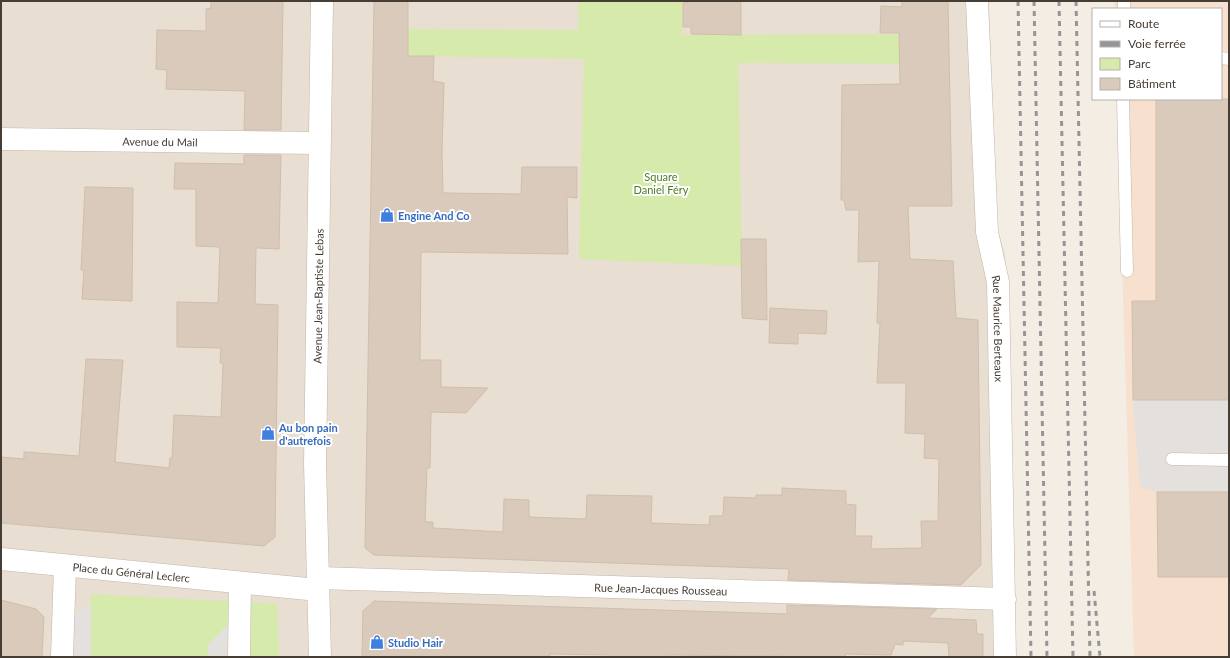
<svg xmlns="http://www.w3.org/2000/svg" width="1230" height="658" font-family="Lato,sans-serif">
<rect width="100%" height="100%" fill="#f3ede4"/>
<path fill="#e8ded2" d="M1,1H989L997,227L1005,254L1014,657H1Z"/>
<path fill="#f7e1ce" d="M1114,1H1229V657H1134L1117,99H1221V9H1115Z"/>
<path fill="#d5eaab" d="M579,1H682V35L949,34L950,64L738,63L742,266L579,259L584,59L373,55V29L578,30Z
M91,594L277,604L279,657H91Z"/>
<path fill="#e4e0dd" d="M1133,400H1229V492H1157L1140,487Z
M91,605V657H69L70,620Z
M229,623V657H208V645Z"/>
<path fill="#d9cabc" stroke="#d1beac" d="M211,1H283L281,130H244L245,91L166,89L167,70L156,69L157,30L206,31V9L211,8Z
M374,1H408V56H434L433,81L444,83L442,152L443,193L521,194L522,167H577V198L567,197L568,254L421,252L420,360H441V387L488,388L466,413L431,412L430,468H427L425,522H433V528L503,532L504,499L529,500V517L586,519L587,495L652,496L651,523L709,525L710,516H723L724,497L756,498V495H782V488L846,491V504L856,505L855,536H872L871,549L922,548L921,521H938L939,459L924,458L925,434L905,433L906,383H877L880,324L877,323L879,261L858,262L859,210H846L844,200H841L842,85L900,84L899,33H880L881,6L902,7V1H948L952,206H908L910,259L953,261L956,318L978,320L981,565L961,585L788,580L789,569L374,555L365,548Z
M690,1H741V35L691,34V27H683V3L690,2Z
M1156,99H1229V400H1133L1132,301H1156Z
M244,155H281L279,249L256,248L255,304L278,305L275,537L264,546L1,523V457L24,459V452L79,456L86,359L123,360L115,462L169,468L170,458H172L174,415L221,417L223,363H220L221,348L177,347V302L218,303L220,247L196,246V189H174L175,163L244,164Z
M85,187L133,188L132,301L82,299L84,270H81Z
M741,239H766L767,320L742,318Z
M770,308L827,311L826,334L798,333V344L769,343Z
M1157,492H1229V577H1158Z
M1,600L36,609L44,617L42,657H1Z
M374,601L787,614V605L937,609L928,618L976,620L977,634H983V657H949L948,643L903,641V645L895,644L891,655L846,654L845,657L669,655V657H610V655L550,654V657H362L363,611Z"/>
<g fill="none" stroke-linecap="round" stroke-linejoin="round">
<defs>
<path id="service" d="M1124,9V1
M1221,58L1229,59
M1123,99L1127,271
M1172,459L1229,460"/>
<g id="minor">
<path id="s1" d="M977,1L987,232L998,282L1005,657"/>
<path id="s2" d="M1,139L319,143"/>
<path id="s3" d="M1,559L318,590"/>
<path id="s4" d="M318,578L1005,599"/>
<path d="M62,657L65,566"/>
<path d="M239,657L240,583"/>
</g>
<g id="tertiary">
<path id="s5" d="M320,657L315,464L322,1"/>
</g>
</defs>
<use href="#service" stroke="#c2b6aa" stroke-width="13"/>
<use href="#minor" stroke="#c2b6aa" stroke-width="23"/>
<use href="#tertiary" stroke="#c2b6aa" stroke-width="23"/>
<use href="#service" stroke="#fff" stroke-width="12"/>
<use href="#minor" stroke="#fff" stroke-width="22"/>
<use href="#tertiary" stroke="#fff" stroke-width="22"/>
<path stroke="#959595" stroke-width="3" stroke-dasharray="5 5" stroke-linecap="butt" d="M1018,1L1031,657
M1034,1L1047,657
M1059,1L1073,657
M1076,1L1090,657
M1094,591L1100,657"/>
</g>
<defs>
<symbol id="shop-bare" viewBox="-9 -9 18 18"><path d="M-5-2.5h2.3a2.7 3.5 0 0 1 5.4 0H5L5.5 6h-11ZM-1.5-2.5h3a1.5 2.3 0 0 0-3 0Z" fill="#3f7fe0" stroke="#fff" stroke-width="2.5" paint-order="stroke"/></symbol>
</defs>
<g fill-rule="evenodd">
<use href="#shop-bare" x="377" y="205" width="20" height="20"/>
<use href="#shop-bare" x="258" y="423" width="20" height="20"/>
<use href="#shop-bare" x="367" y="632" width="20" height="20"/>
</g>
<g text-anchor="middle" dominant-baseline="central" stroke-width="4" stroke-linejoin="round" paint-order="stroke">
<g font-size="11" fill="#463d34" stroke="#fff">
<text stroke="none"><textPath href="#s2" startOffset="159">Avenue du Mail</textPath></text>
<text stroke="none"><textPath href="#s5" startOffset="361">Avenue Jean-Baptiste Lebas</textPath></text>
<text stroke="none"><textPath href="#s1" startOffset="329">Rue Maurice Berteaux</textPath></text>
<text stroke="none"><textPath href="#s3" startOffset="131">Place du Général Leclerc</textPath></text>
<text stroke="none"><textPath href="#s4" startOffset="343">Rue Jean-Jacques Rousseau</textPath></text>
</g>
<g font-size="11" fill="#4f7b24" stroke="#fff">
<text x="661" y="176">Square<tspan x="661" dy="13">Daniel Féry</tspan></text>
</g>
<g font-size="11" font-weight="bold" fill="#366cbe" stroke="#fff" text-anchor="start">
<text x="398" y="215">Engine And Co</text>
<text x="279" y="427">Au bon pain<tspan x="279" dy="13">d'autrefois</tspan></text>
<text x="388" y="642">Studio Hair</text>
</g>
</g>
<rect width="1230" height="658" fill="none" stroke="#463d34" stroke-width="4"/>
<rect x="1092" y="8" width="130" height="92" fill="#ffffff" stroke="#b5b1ae"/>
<rect x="1100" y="21" width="20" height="6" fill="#ffffff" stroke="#b5b1ae"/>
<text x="1128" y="28" font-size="12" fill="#463d34">Route</text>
<rect x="1100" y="41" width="20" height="6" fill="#959595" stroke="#b5b1ae"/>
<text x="1128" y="48" font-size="12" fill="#463d34">Voie ferrée</text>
<rect x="1100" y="58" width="20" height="12" fill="#d5eaab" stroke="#b5b1ae"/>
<text x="1128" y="68" font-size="12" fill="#463d34">Parc</text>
<rect x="1100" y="78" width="20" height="12" fill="#d9cabc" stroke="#b5b1ae"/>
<text x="1128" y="88" font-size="12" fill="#463d34">Bâtiment</text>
</svg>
